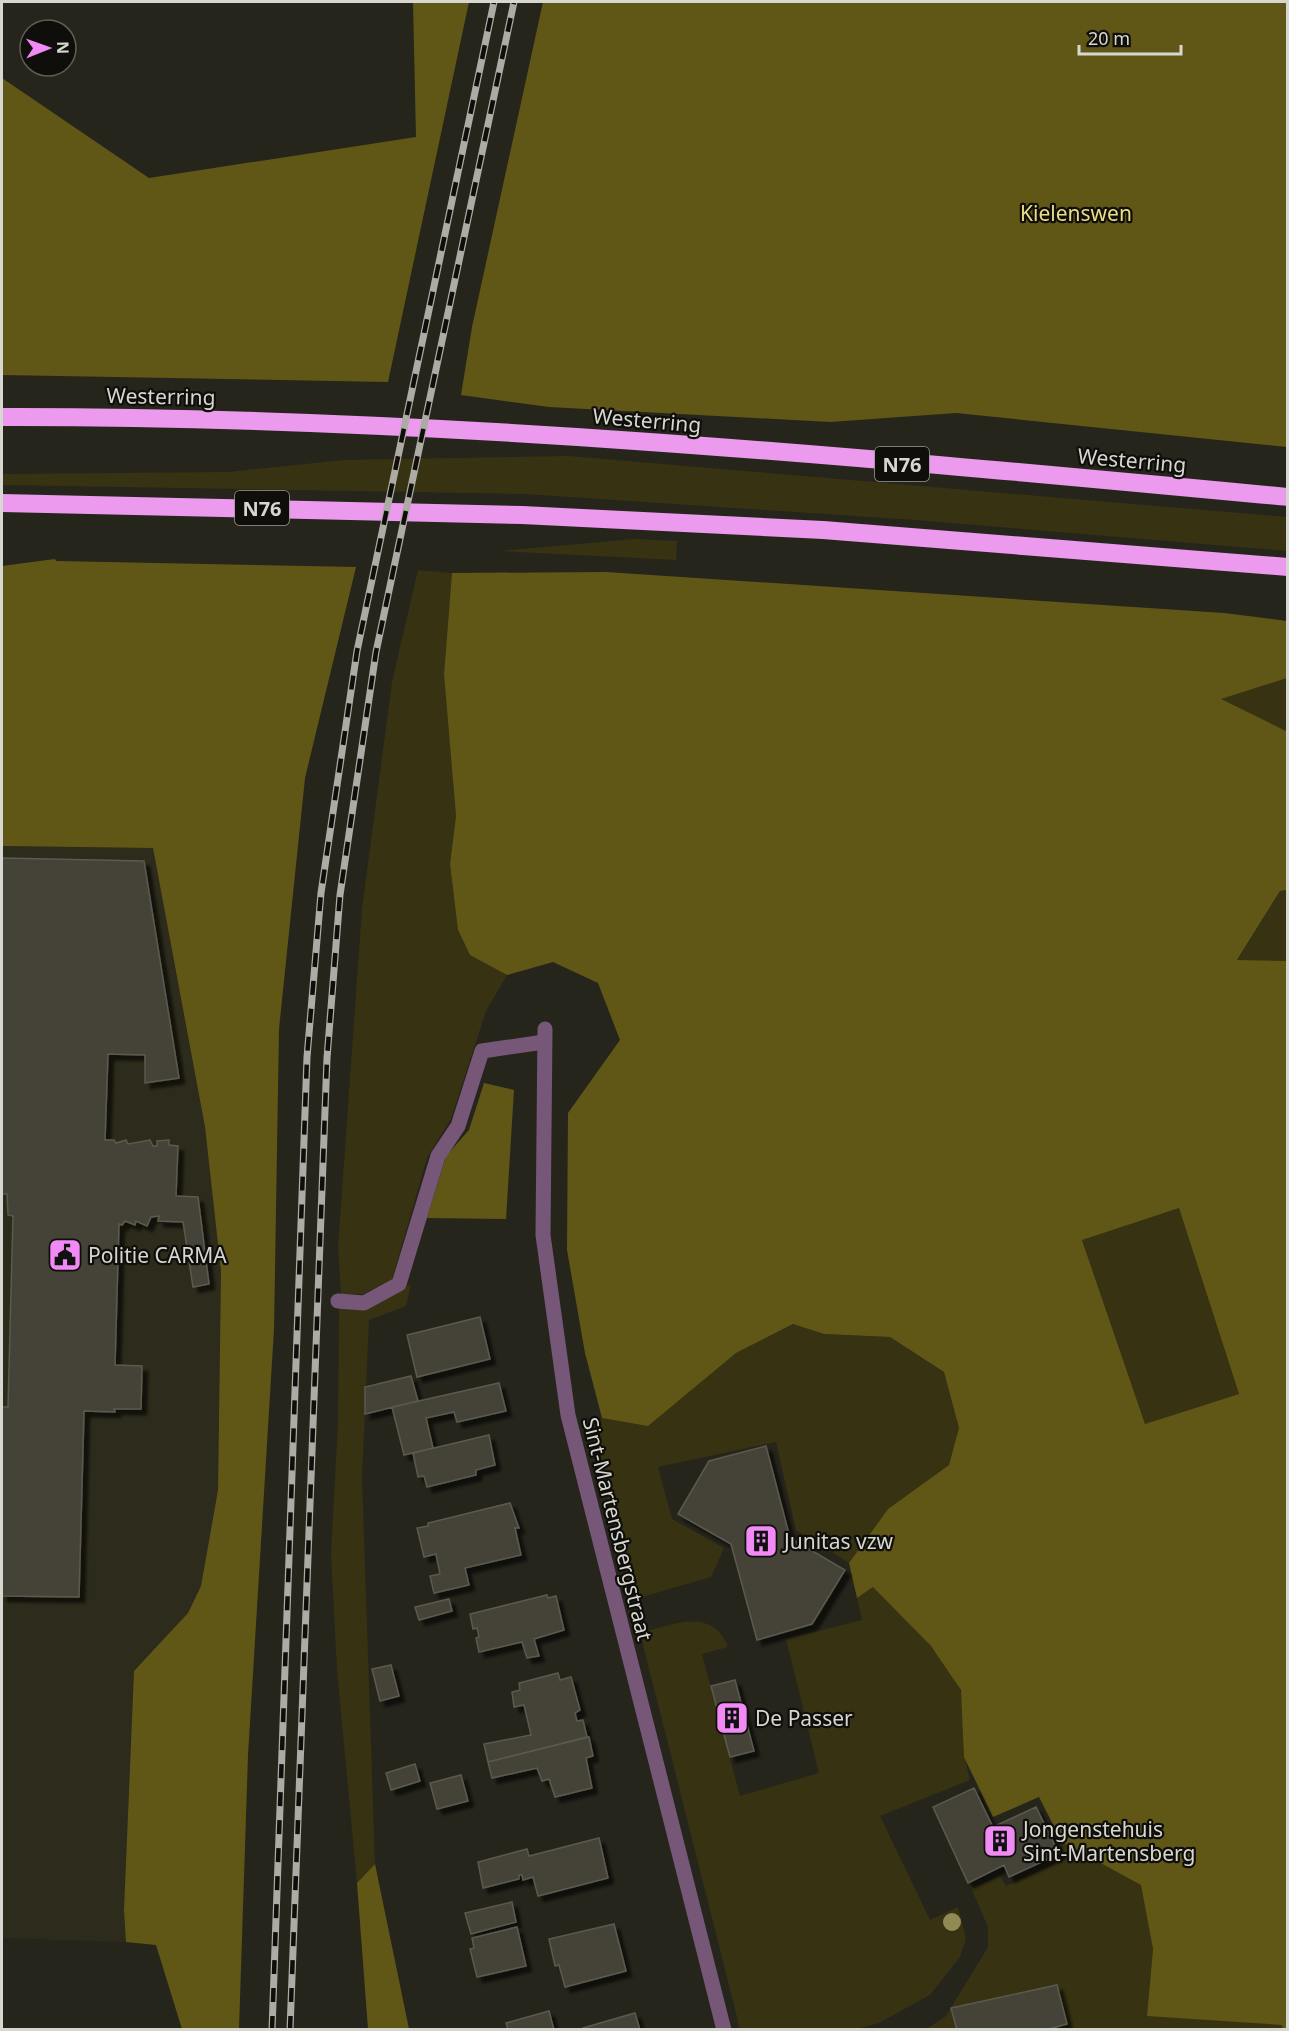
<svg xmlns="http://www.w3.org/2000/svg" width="1289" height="2031" font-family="'Noto Sans',sans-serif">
<defs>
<filter id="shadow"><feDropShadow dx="5.5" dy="5.5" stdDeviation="1.5" flood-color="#0009"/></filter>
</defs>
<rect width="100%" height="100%" fill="#26251c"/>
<path fill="#2d2b1b" d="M2,846L153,848L205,1127L221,1271L218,1490L201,1586L188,1613L134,1671L124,1910L126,1942L2,1938Z"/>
<path fill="#373211" d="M569,456L1287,517V551L915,520L525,494L2,485V474L228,472L344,460Z
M634,539L677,541L676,560L499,551Z
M418,570L452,573L444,674L456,816L450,864L458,930L470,955L507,975L486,1011L451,1119L427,1158L392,1280L363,1294H341L338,1247L362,909L392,682Z
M1287,678V732L1220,699Z
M1287,890V961H1237L1280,891Z
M1179,1208L1239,1394L1145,1424L1082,1239Z
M411,1284L406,1306L369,1320L362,1478L375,1864L357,1883L337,1670L331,1554L338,1423L339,1308L366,1307Z
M793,1324L824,1334L890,1337L944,1372L959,1428L949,1465L888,1509L849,1563L796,1530L776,1442L658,1467L672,1519L724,1548L711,1577L632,1600L590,1424L602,1418L648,1425L736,1353Z
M873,1587C894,1608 957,1666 961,1693C965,1723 962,1751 970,1780L880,1816L930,1920L958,1907L966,1939L960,1957L930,1995L879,2023L857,2029H740L640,1633C672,1625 712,1606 728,1647L702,1654L740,1796L819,1773L786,1639L862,1620L857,1598Z
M1062,1842L1142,1885L1153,1949L1147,2015L1283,2025V2029L925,2030L946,2016L988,1947V1927L971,1888L1000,1876L1006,1886L1066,1859Z"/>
<path fill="#605717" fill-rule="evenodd" d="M413,2H469L388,382L2,375V78L149,178L416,137Z
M543,2H1287V447L956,413L830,422L549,407L461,395L472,327Z
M55,559L56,561L356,567L305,778L279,1029L274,1329L248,1755L239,2029H182L156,1945L126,1942L124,1910L134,1671L188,1613L201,1586L218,1490L221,1271L205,1127L153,848L2,846V566Z
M606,572L1224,613L1287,621V678L1221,699L1288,732L1287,890L1280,891L1237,960L1288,961L1287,2029H1283L1282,2025L1147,2016L1153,1949L1141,1885L1062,1842L1039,1797L993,1817L964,1757L961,1690L931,1646L873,1587L857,1598L849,1563L888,1509L949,1465L959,1428L944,1372L890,1337L824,1334L793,1324L736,1353L648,1426L602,1418L585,1353L567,1250L568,1113L620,1040L598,983L553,962L507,975L470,955L458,930L450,864L456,816L444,674L452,573ZM1179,1208L1239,1394L1145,1424L1082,1240Z
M484,1083L514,1090L506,1219L427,1218L446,1156L469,1130Z
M375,1864L409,2029H368L357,1883Z"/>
<path fill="#444339" stroke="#5b5a4f" stroke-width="1.5" filter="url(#shadow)" d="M2,858L144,861L179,1078L145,1083V1055L108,1054L105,1140H114L116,1143L126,1140L128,1144L150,1140L153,1146H157V1141L169,1140V1145L178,1146L176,1196L198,1197L209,1284L193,1287L183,1222L158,1221L159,1216L151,1217L147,1226L136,1221L135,1225L125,1221L122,1225L119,1224L115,1365L142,1366L141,1409H114L115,1412L84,1411L79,1597L2,1596V1407H8L13,1216L8,1215L7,1194H2Z
M480,1317L490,1359L417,1377L407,1335Z
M411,1376L418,1401L365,1414V1387Z
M499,1383L506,1411L457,1422L454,1412L426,1418L433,1448L404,1455L392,1407Z
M489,1435L495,1465L476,1470V1475L427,1487L424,1476L418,1477L413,1453Z
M766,1446L790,1538L845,1570L812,1624L757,1640L731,1544L678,1514L709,1461Z
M510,1503L519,1528H515L521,1555L465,1568L469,1585L434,1593L430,1576L440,1574L436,1554L424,1557L417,1528L428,1526V1523Z
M547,1595L548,1598L556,1596L564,1630L534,1639L539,1656L527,1658L522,1642L479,1652L476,1638L479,1637L477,1628L473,1629L470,1614Z
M449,1599L452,1611L419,1620L415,1607Z
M391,1665L399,1696L380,1701L372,1669Z
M558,1673L560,1680L571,1677L580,1710L575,1713L577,1721L583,1720L587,1737L488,1762L484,1744L531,1735L524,1705L514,1707L512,1692L520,1690L519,1683Z
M735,1680L754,1751L730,1757L711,1686Z
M589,1737L593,1756L586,1758L592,1788L555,1797L549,1779L542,1781L537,1768L492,1778L488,1762Z
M415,1764L420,1781L391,1790L386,1773Z
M461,1775L468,1801L437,1809L430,1783Z
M974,1788L993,1827L1036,1807L1059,1854L1009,1877L1004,1865L968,1883L933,1807Z
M599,1838L608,1878L538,1896L533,1877L523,1880L522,1875H519V1879L483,1888L478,1862L527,1849L529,1856Z
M512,1902L516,1922L471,1934L465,1913Z
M614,1924L626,1971L565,1987L559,1965L555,1966L549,1939Z
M517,1927L526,1966L477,1977L470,1949L474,1948L472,1938Z
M1057,1985L1067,2024L1045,2030H957L951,2008Z
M549,2011L554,2030H508L506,2023Z
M635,2013L640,2030H584L583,2028Z"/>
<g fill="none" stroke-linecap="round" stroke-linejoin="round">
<path stroke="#775778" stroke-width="15" d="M338,1301L364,1303L399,1284L438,1156L458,1126L482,1051L544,1042"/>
<path stroke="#775778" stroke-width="15" d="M545,1029L543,1235L568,1415L724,2030"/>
<path stroke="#eb9aed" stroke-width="18" d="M2,417C431,416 860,457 1288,497
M2,503L522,515L823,530L1288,567"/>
<defs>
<path id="rail" d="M272,2030L307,1057L321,893L357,651L494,2
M290,2030L327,1058L340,895L376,652L514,2"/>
</defs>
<use href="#rail" stroke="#acaca5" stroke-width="7"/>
<use href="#rail" stroke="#0f0e0a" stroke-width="4.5" stroke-dasharray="14" stroke-linecap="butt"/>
</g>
<circle fill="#928a55" cx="952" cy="1922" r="9"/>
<defs>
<symbol id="civic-square" viewBox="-11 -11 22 22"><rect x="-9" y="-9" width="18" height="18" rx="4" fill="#f18af4" stroke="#0f0e0a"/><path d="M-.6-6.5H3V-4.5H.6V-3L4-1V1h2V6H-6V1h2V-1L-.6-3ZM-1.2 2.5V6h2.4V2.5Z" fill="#111"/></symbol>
<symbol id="building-square" viewBox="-11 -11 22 22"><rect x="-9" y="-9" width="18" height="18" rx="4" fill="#f18af4" stroke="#0f0e0a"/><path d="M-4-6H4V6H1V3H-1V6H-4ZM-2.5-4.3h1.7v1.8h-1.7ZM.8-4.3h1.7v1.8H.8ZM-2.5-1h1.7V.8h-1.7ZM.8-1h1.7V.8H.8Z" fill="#111"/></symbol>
</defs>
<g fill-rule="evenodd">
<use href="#civic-square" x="46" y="1236" width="38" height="38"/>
<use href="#building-square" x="742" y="1522" width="38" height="38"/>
<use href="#building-square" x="713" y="1699" width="38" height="38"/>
<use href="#building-square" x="981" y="1822" width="38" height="38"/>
</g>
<g text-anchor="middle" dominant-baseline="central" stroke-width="4.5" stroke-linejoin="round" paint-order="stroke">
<g fill="#0f0e0a" stroke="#9b9b95" stroke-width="1.5">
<rect x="875" y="447" width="54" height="34" rx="4.5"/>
<rect x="235" y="491" width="54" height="34" rx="4.5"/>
</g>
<g font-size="20" font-weight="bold" fill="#d7d7d1">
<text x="902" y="464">N76</text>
<text x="262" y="508">N76</text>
</g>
<g font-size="21" fill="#ebdd83" stroke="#0f0e0a">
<text x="1076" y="213">Kielenswen</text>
</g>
<g font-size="21" fill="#d7d7d1" stroke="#0f0e0a">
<text transform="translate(161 396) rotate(1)">Westerring</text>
<text transform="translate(647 420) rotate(5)">Westerring</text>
<text transform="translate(1132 460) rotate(5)">Westerring</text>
<text transform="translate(618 1529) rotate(76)">Sint-Martensbergstraat</text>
</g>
<g font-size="21" fill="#d7d7d1" stroke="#0f0e0a" text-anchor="start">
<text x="88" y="1255">Politie CARMA</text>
<text x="784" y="1541">Junitas vzw</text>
<text x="755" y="1718">De Passer</text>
<text x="1023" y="1829">Jongenstehuis<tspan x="1023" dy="24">Sint-Martensberg</tspan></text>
</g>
</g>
<rect width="1289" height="2031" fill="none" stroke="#d7d7d1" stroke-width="6"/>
<g transform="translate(48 48) rotate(89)"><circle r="28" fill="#0f0e0a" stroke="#5f5e5a" stroke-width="1.5"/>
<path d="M0-4.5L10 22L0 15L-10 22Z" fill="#f18af4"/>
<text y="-9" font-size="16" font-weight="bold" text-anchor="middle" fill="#d7d7d1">N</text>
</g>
<path d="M1079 45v9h102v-9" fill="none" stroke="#d7d7d1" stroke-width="3"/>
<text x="1088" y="45" font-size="18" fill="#d7d7d1" stroke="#0f0e0a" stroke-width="4.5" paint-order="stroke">20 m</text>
</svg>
